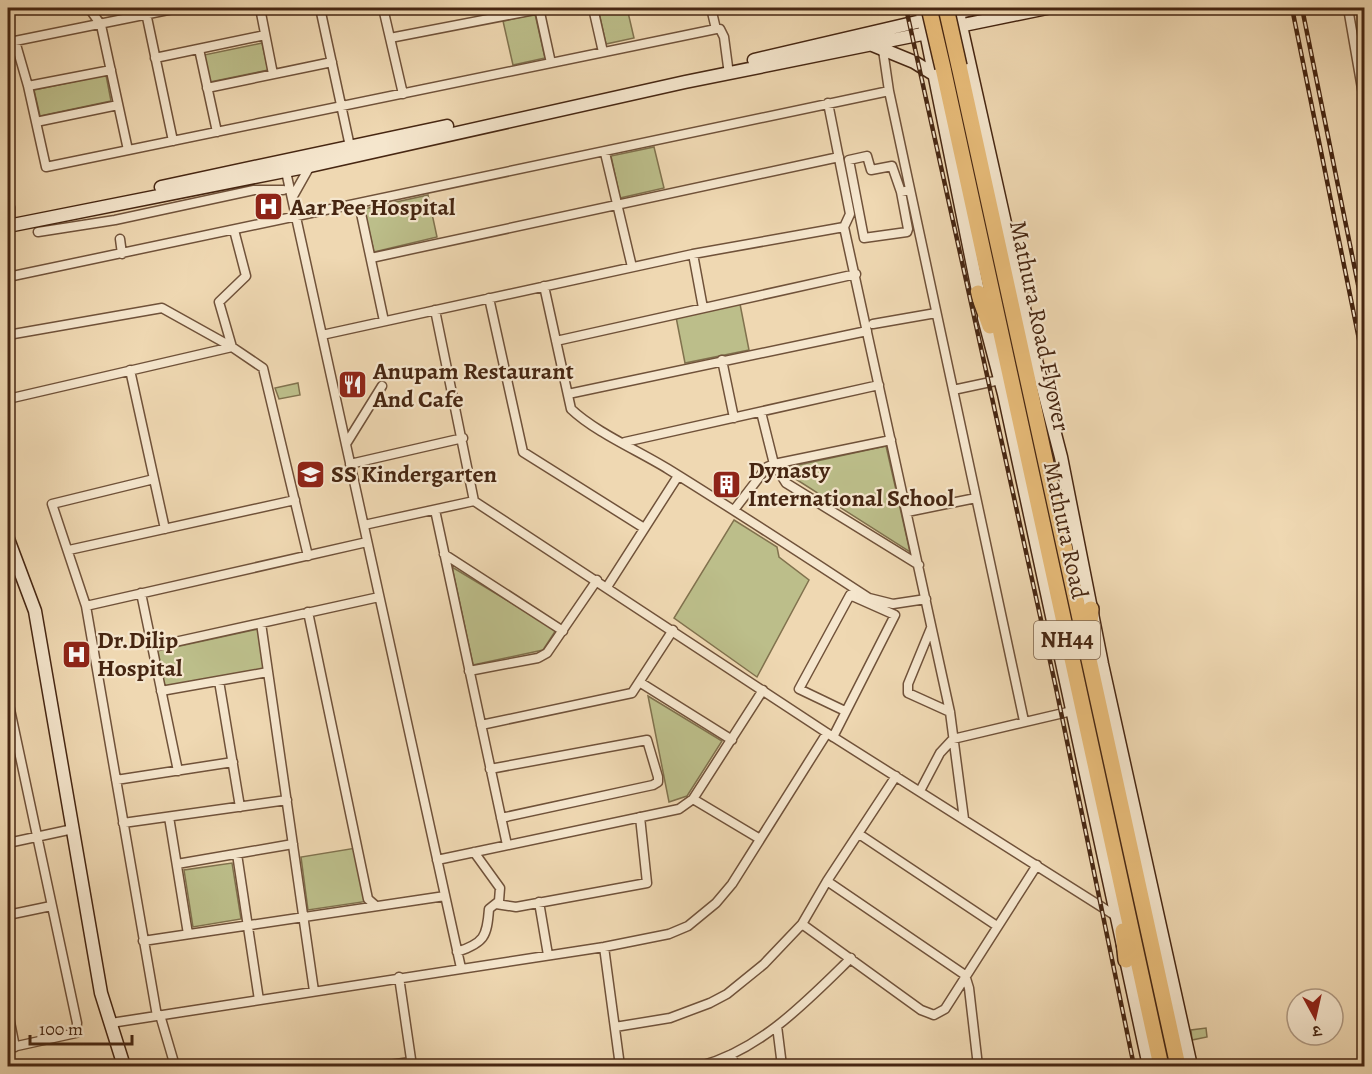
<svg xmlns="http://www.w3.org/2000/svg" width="1372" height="1074" font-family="Alegreya,'Noto Serif Devanagari',serif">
<rect width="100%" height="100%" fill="#efd8b2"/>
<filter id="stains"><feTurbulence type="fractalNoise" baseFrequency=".00333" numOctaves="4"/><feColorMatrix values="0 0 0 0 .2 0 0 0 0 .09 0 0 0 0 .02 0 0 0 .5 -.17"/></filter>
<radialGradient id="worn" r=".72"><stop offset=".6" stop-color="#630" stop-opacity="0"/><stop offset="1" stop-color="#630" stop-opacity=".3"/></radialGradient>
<path fill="#bcbe8a" stroke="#81724e" stroke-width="1.5" d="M598,8H627L634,38L606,44Z
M535,14L545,58L513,65L503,21Z
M262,43L268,70L210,82L204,55Z
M106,75L111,101L40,116L34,90Z
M654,147L664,188L620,198L611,156Z
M428,195L437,237L374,252L364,209Z
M740,304L749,350L685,363L676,317Z
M298,383L300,395L279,399L275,388Z
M886,446L910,552L780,469Z
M734,520L777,547L779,557L809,580L757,677L674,618Z
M452,567L556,630L543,650L473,665Z
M258,629L264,669L163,687L157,651Z
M648,696L722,741L687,796L669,802Z
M356,848L369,901L308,910L301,857Z
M232,863L241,919L193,927L184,870Z
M1206,1028L1207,1037L1192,1040L1191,1030Z"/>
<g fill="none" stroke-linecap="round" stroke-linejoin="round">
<defs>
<path id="street" d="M89,8L101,25L128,150
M145,8L173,141
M178,8L15,41L28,86L46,167L716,29H720L724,37L728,67
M260,8L273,74
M320,8L351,151
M383,8L403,94
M539,8L551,63
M593,8L603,52
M711,8L716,29
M1348,8L1364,100
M390,38L540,9
M199,49L217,132
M883,50L889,91L1024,721
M155,58L265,35
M28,86L111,70
M207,88L332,62
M36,122L118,105
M605,153L632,267
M285,167L461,968
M901,192L908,229L907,232L864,238L849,160L867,156L871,170L892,166L901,192L910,190
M292,198L310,166
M359,204L384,321
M844,227L950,712L964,819
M38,232L115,220L254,190H283
M120,239L122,254
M693,254L703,308
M371,258L839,157
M8,277L889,91
M544,286L571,409C595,432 639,451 668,469C736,511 803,555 869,598L893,604L926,599
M489,298L523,452L644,528
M435,310L474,501
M873,324L936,313
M8,335L162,308L232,347L263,368L308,556
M322,335L693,254L844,227L850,214L828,103
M556,341L856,274
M722,360L734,418
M130,370L165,529
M953,390L1000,380
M568,394L867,331
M8,399L232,347L219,302L246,276L234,230
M761,412L774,464L786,483L919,565
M625,442L879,385
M346,444L382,386
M350,464L463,438
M154,479L52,504L86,606L157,1016
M435,510L507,845
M734,510L767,467L774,464L891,440
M907,512L976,498
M364,525L474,501L827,733L1116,916
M69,550L295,500
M444,554L563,631
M607,587L678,476
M141,593L178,771
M86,606L367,542
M308,612L368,899L376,906
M261,623L314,991
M931,628L908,684V693L950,712
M152,647L379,597
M469,671L538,658L547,653L597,580
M219,681L240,807
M641,683L732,740
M161,691L268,672
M8,700L77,1023L76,1033L8,1048
M481,725L632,693L673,630
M833,737L895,615L850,595L799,689L845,711
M490,769L647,740L658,777V782L653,785L501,818
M116,780L233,762
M920,791L940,753L953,739L1072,711
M693,799L760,839
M169,817L188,934
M123,823L287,800
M859,834L997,926
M8,843L73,829
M237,854L259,1000
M437,860L679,809L693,799L763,690
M177,864L293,844
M827,881L965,975L969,988L978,1066
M539,902L548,955
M496,904L516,907L647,883L640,817
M8,915L51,906
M802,924L921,1010L934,1015L945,1009L1037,865
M143,941L445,896
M604,947L620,1066
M457,952C484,943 487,937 489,909L499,901L500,888L474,852
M399,977L412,1066
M8,1012L15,1047
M160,1015L175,1066
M111,1023L604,947L669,934L688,926L716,903L732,884L827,733
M777,1026L782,1066
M615,1027L670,1018L710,1003L727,994L764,964L802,924L827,881L896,776
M732,1054L734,1066
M381,1066L411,1062
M700,1066C761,1050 807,1001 851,958"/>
<path id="secondary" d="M921,8L980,301
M957,8L1034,353L1061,457L1102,664L1191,1066
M954,27L1047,8
M870,44L914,62L935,75
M754,60L977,8
M161,187L447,126
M8,207V223
M8,226L310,166L685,82L932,32
M984,318L1004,394L1149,1066
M8,539L35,611L101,993L124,1066"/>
<path id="highway" d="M959,66L1178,1066
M943,68L1161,1066
M978,293L990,326
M1089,639L1091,609
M1123,931L1126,960"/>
</defs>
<use href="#street" stroke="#70523a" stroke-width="11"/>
<use href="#secondary" stroke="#462612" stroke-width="15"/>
<use href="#highway" stroke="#462612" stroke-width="18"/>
<use href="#street" stroke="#f5e6cd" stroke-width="8"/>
<use href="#secondary" stroke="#f5e6cd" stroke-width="12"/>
<use href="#highway" stroke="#e8bc79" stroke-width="15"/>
<defs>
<path id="rail" d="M906,8L1056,688L1134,1066
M1292,8L1364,364
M1302,8L1364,314"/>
</defs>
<use href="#rail" stroke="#462612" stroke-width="4.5"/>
<use href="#rail" stroke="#f5e6cd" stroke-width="2" stroke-dasharray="7" stroke-linecap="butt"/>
<defs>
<path id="highway-bridge" d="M929,8L943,68
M946,8L959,66"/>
</defs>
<use href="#highway-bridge" stroke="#462612" stroke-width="18" stroke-linecap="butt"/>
<use href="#highway-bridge" stroke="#e8bc79" stroke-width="15"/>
</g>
<defs>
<symbol id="hospital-square" viewBox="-11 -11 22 22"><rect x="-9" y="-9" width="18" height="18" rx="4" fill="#8f2418" stroke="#f5e6cd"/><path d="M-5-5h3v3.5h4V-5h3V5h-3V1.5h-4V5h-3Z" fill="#fff"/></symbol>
<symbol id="restaurant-square" viewBox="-11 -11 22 22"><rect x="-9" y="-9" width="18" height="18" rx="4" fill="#8f2418" stroke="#f5e6cd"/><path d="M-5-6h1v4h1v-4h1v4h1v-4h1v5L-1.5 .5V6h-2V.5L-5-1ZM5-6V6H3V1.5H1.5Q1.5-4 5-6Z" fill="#fff"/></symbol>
<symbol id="school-square" viewBox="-11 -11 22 22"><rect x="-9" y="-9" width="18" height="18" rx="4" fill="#8f2418" stroke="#f5e6cd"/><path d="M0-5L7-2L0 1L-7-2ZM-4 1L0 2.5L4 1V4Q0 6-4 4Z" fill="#fff"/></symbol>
<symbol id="building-square" viewBox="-11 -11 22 22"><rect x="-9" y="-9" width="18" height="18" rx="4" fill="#8f2418" stroke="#f5e6cd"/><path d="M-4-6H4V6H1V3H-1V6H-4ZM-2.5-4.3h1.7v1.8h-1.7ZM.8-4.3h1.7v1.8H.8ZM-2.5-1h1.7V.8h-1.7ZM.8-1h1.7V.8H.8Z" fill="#fff"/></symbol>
</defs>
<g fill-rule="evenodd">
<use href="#hospital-square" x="252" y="190" width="33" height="33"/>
<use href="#restaurant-square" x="336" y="368" width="33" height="33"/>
<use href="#school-square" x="294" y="458" width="33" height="33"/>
<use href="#building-square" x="710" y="468" width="33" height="33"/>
<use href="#hospital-square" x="60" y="638" width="33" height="33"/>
</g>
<g text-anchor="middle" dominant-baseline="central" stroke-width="4.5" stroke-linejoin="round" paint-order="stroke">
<rect fill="#f5e6cd" stroke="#7a604a" stroke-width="1.5" x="1034" y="621" width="66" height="38" rx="4.5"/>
<g font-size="22" font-weight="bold" fill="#462612">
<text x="1067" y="640">NH44</text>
</g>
<g font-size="24" font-weight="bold" fill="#462612" stroke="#f5e6cd" text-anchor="start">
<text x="290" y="207">Aar Pee Hospital</text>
<text x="373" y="371">Anupam Restaurant<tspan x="373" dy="28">And Cafe</tspan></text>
<text x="748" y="470">Dynasty<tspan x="748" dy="28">International School</tspan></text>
<text x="331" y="474">SS Kindergarten</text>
<text x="97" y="640">Dr.Dilip<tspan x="97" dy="28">Hospital</tspan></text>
</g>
<g font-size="24" fill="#462612" stroke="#f5e6cd">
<text transform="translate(1040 326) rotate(78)">Mathura Road Flyover</text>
<text transform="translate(1066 530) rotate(78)">Mathura Road</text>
</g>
</g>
<rect width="1372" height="1074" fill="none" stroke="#efd8b2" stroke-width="30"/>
<rect x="9" y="9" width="1354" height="1056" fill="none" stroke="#462612" stroke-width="3"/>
<rect x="15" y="15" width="1342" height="1044" fill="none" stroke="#462612" stroke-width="1.5"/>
<g transform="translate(1315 1017) rotate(172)"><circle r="28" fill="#f5e6cd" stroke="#af9982" stroke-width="1.5"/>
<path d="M0-4.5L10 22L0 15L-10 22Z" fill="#8f2418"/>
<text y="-9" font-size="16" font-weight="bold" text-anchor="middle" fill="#462612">उ</text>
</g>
<path d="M30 1035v9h102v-9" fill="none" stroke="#462612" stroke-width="3"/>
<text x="39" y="1035" font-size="18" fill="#462612" stroke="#f5e6cd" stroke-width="4.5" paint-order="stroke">100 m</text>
<rect width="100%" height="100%" filter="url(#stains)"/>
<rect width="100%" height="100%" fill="url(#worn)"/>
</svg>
